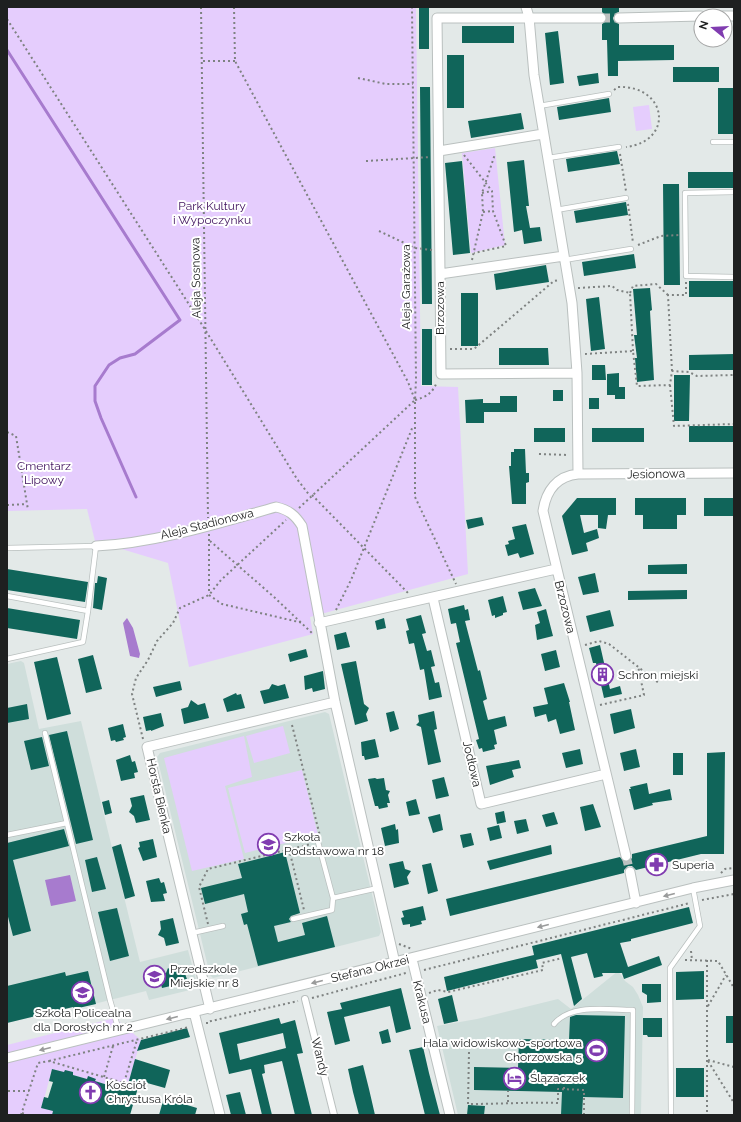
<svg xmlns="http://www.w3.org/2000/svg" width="741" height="1122" font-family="Raleway,sans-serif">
<rect width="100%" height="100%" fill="#e3e9e8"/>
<path fill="#cfdedb" d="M21,661L24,663L39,729L81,721L140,962L188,950L197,984L194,989L149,1000L146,991L74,1009L73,1007L7,1023V664Z
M325,712L329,714L381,932L379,936L213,978L210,975L157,757L160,753Z
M618,971L625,981L633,987L638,995L643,1007L641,1115H458L437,1026L477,1019L558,999L571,1009Z"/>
<path fill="#e5cdfd" d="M7,7H416L421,386L458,387L468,574L310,617L313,634L189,667L168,563L95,541L87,509L7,511Z
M649,105L652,129L636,131L633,107Z
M495,148L505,245L471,253L462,153Z
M283,726L290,753L254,763L246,736Z
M244,736L252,777L225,786L244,859L192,871L164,758Z
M302,770L318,835L245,853L228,788Z
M115,1018L141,1040L126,1090L52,1069L42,1107L67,1115H7V1045Z"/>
<path fill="#a77bce" d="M127,618L133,628L140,654L139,658L130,656L123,623Z
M70,875L76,901L51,906L45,880Z"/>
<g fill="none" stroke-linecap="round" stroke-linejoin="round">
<path stroke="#a77bce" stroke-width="3" d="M7,50L180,320L135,354L120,358L109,365L95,386V401L101,418L136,497"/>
</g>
<path fill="#10655a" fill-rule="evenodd" d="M419,7H429V49H419Z
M602,7H619V12L616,13L613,18L614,21L619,24V45H674V60L618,61V76H608L607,40H602V24L606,21L607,18L602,12Z
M462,26H514V43H462Z
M558,31L564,83L550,85L545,33Z
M447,55H464V108H447Z
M673,67H719V82H673Z
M598,73L599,83L579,86L577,76Z
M420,87H430L432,304H422Z
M718,88H734V134H718Z
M609,98L611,112L559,120L557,107Z
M521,113L524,129L471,138L468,121Z
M617,151L620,164L568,172L566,159Z
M524,160L529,206H526L530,228L540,227L542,241L524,244L522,230L514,232L507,162Z
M462,161L470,253L453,255L445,163Z
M688,172H734V188H688Z
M663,184H679L680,285H664Z
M626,202L628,215L576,223L574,211Z
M634,254L636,268L584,276L582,262Z
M546,265L549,282L496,290L494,274Z
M689,281H734V297H689Z
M650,288L652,310L650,311L654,380L637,382L635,358H637L634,335H637L633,289Z
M461,293H478V346H461Z
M599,297L605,349L591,351L586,299Z
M422,329H432V385H422Z
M499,348H548L549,365H499Z
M734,354V370H689V355Z
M592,365H605L606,380H592Z
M619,373V387H625V399H615V395H607V374Z
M674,375H690L689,421H674Z
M553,390H563V401H553Z
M500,396H517V412H484V423H466L465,400L483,399V403H500Z
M589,398H599V409H589Z
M689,426H734V442H689Z
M534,428H565V442H534Z
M592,428H644V442H592Z
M514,449H525L526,473H529V482L526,483V504H512L509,466H511V452H514Z
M577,498H616V515H608L606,529L598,528V515H580L584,533L597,529L599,538L586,543L588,551L572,555L562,516Z
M635,498H686V515H677V529H643V515H635Z
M704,498H734V516H704Z
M482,517L484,525L468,529L466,520Z
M526,524L534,554L520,558L518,553L508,556L505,545L509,544L508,541L515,539L512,527Z
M687,564V574H648V565Z
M7,569L88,582L85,602L7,590Z
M595,573L599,592L583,595L578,577Z
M98,576L107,578L102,610L93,608L95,583H97Z
M535,588L542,606L523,610L518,592Z
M687,590V599L628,600V591Z
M503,596L507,612L503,613V615L495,618V615L492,616L488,600Z
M464,605L465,610L468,609L470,620L465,621L478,671L480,670L487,699L483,701L488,720L505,716L507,726L494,730L497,744L494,745L495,749L483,752L482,748L479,749L476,740L479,739L456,643L460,642L456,623L451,624L448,609Z
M7,608L80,620L77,639L7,628Z
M546,609L553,636L537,640L535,625L540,623L537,612Z
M610,610L614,626L590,632L586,616Z
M421,615L426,633L422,634L427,651L431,650L435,666L431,667L435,683L439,682L442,697L429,700L424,669L420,670L414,643L409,644L406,631L409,630L406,619Z
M384,618L386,628L377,630L375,621Z
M346,632L350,647L337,650L334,635Z
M600,645L610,689L620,686L622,694L604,698L596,663H593L589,648Z
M306,649L308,657L290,662L288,654Z
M556,650L560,667L545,671L541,654Z
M93,655L102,689L86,693L78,659Z
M57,657L71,714L47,720L34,662Z
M356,661L364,704L369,708L366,714L368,721L355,725L341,664Z
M323,671L325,689L313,692L312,688L305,690L304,676Z
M180,681L182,690L156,697L153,687Z
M564,683L570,702H569L575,730L560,734L556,719L548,722L546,714L535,717L533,707L548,704L544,688Z
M272,684L278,686L285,684L289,698L264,704L260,691L269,689Z
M236,693L237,695L241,694L245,708L227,712L223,699Z
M191,700L198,705L205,703L209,718L184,724L181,709L188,707Z
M27,704L29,719L7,723V708Z
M631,709L635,728L614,734L610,714Z
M394,711L399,729L390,732L386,713Z
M434,711L437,729L434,730L441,762L428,765L421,727L416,725L419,722L418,715Z
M161,713L164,726L151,731V730L146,731L143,717Z
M123,724L126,737L123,738L124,740L116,742L115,740L111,741L108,728Z
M67,731L93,840L76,844L49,735Z
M42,737L49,766L31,770L24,741Z
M375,739L379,757L365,760L364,756H362L361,742Z
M580,749L583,764L566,768L562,753Z
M636,749L640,767L624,771L620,753Z
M725,752L724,854H701L636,870L632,866H628L624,870V873L450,916L446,899L620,857L624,862H628L632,858V854L707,836V753Z
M673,753H683V775H673Z
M130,755L132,762L135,761L138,772L134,773L135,778L121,781L116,760Z
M519,760L521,768L512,770L514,777L490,785L486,766Z
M444,777L449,796L436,799L432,780Z
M375,778L377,779L384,778L386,790L390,791L388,795L390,803H387L388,807L379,809L378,806H375L368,779Z
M647,783L649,794L670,789L672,800L652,803L653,805L634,810L629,789H631L630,787Z
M144,795L150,820L136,823L134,816L129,812L132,806L130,798Z
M416,799L420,814L409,816L406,802Z
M109,800L112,813L105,815L102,802Z
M593,804L601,827L585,831L580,807Z
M504,811L506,822L497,824L495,813Z
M554,812L558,824L546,827L542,815Z
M440,814L443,830L433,833L428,817Z
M526,819L529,831L517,834L514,821Z
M395,824L396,830L398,829L399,843L385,846L381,828Z
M499,825L502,838L490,841L487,828Z
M64,829L69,846L13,860L31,931L13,936L7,913V843Z
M471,833L474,845L463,848L460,835Z
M153,839L157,857L143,861L138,848L140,847L139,842Z
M121,844L135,896L125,899L112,847Z
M551,845L552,854L490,870L487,861Z
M285,852L300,913L291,916L289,919L291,922L274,926L278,942L305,935L302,923L327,916L335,947L258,966L247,924L244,925L241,914L248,912L244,894L205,904L201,888L242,878L238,864Z
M97,857L106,889L92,892L85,860Z
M403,861L405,869L411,871L407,877L409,884L394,888L389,864Z
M431,863L438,891L428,894L422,865Z
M159,878L161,883L164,882L167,893L163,894L165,901L151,902L146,881Z
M423,906L426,920L421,921L422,924L410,927V924L403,925L401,918L404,917L402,911Z
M689,907L693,923L631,939V941L620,943L628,967L659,956L662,965L624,979L622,973H602L603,976L594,978L587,953L571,957L582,999L574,1006L561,954L536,960L538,968L447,991L444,977L534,955L532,946Z
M117,908L129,956L110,961L98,912Z
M173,918L179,943L166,946L164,938L158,935L161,929L160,921Z
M168,968L172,971L183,968L188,982L162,988L158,974L166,973Z
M88,971L96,1004L74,1009L73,1007L7,1023V986L65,972L66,976Z
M704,971V999L676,1000V972Z
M642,984H661V1002L647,1003V995L642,992Z
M401,988L411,1029L396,1033L390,1006L344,1017L350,1041L335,1045L327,1012L342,1009L340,1003Z
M452,995L458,1021L444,1024L438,999Z
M576,1015L625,1016L623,1098L583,1097L582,1115H561L562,1092L474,1090V1067L518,1068L519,1039L569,1040L570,1017Z
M726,1016H734V1043H726Z
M279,1018L281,1024L295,1020L303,1053L297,1054L312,1115H295L282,1061L264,1065L265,1073L262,1074L272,1115H262L251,1069L229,1074L219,1033ZM283,1033L286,1048L240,1060L237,1044Z
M643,1018H662V1037H648L647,1035H643Z
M187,1028L190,1037L137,1051L141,1040Z
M388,1029L391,1042L382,1044L379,1032Z
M423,1047L429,1073L440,1115H425L409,1050Z
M135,1059L170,1070L165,1088L140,1081L130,1115H52L53,1111L41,1108L44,1097L48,1098L53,1082L49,1081L52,1069L64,1072L65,1070L73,1072V1075L87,1079L88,1076L96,1079L95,1081L111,1086L112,1083L127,1088Z
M363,1065L369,1089L375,1115H359L353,1092L348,1069Z
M676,1068H704V1097H676Z
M240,1092L246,1115H231L226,1095Z
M167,1099L197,1108L195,1115H159L163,1101Z
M468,1105L485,1106L484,1115H467Z"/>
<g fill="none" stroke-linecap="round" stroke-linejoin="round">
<path stroke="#bcc1c0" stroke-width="9" stroke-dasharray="9 4.5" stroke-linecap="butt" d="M601,18H619
M626,856L630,872"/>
<defs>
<path id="service" d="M539,106L609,94
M713,142H734
M548,158L619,147
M734,192L685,193L686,276L734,277
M556,210L626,198
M564,260L631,249
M7,548L96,546L88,611
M7,596L88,611L83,642L7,659
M45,733L110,1000L119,1031
M7,835L67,823
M318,842L333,898L378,888
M293,919L332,910L333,898
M192,933L223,926
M554,1024C571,1003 608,1010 633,1010L632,1115
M671,1115L670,968L700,926L693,888"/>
<path id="pedestrian" d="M305,999L334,1115"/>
<path id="minor" d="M526,7L529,17L534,75L572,303L577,373L578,474C557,476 546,491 543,511L626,856
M723,16H734
M619,18L701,16
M439,151L543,134
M564,256L440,274L437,18H601
M440,274L441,374L577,373
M578,474L734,473
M96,546C156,543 219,523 276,507C289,510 295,515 302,526L335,702L395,963
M433,598L481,804L606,774
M319,623L556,569
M630,872L636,903
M412,959L450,1115
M210,1009L147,747L335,702
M194,1012L220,1115
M7,1058L693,888L734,880"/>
</defs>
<use href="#service" stroke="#bac0bf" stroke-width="6"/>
<use href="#pedestrian" stroke="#bac0bf" stroke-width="8"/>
<use href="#minor" stroke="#bac0bf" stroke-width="11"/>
<path stroke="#7e8281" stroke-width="2" stroke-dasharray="2 3" stroke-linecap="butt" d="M201,7L208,518
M234,7L235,61L408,382L415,400V497L456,584
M7,19L206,331L297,479L310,496
M203,61H235
M358,78L386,84H413
M614,90L618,87C667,85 675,141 626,147
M620,154L626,191
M464,155L492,191L493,211L506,246L474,253
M366,161L431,157
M482,193L492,191
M628,204L633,243
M483,212L492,211
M379,231L415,248L432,250
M638,245L661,236L679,235
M472,260L483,212L482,193L495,154
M578,288L612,286L617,290L630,293L633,351
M630,293L633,286L656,284L668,295
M450,349H474L554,281L559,280
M585,354L633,351L637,386L670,385L672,371L689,372L697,376L734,375
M672,371L668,295H686V282
M670,385L674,426L734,424
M415,400C426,397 432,394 437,382
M7,432L16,436L28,510
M539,454L569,455
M312,495L409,594
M7,505L27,504
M299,508L415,400L416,380L412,7
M209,534V594
M210,541L274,597L313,634
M209,595L222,604L303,623
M336,610L351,580L413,426
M585,645L599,641L609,644L660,684
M600,705L644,695L638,666
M292,725L320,836
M143,739L132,694L136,678L148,660L157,641L173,623L180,608L209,595L221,580L286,520
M289,849L304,910
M721,873L725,869L734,868
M702,900L734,894
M208,924L199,887L208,869L311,844
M399,944L412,949
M691,951L692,960
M685,960L718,961L734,988
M707,960V1115
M424,970L690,903
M429,993L438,990L448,992L543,970L542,963L562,958
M312,998L406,973
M708,1006L726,975
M207,1024V1022L298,1001
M469,1052L468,1104C498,1104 528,1102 558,1103V1089L584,1090V1115
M708,1060L734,1067
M49,1061L189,1027
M708,1061L734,1103
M104,1077L113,1046
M7,1088V1095
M564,1089V1076
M8,1091H29
M508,1102V1091
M22,1113L27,1115
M21,1115L38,1063L49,1061L124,1083L137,1040"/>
<use href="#service" stroke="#fff" stroke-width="4.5"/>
<use href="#pedestrian" stroke="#fff" stroke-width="6"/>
<use href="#minor" stroke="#fff" stroke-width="9"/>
</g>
<defs><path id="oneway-solid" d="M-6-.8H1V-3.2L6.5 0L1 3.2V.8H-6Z"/></defs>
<g fill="#9a9b9b">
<use href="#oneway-solid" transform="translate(669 895) rotate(166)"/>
<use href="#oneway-solid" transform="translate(543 926) rotate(166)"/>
<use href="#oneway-solid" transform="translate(317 982) rotate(166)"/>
<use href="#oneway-solid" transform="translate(172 1018) rotate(166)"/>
<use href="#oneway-solid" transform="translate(45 1049) rotate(166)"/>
</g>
<defs>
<symbol id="building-ring" viewBox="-11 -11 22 22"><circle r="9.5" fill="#fff" stroke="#803cb0" stroke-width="1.5"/><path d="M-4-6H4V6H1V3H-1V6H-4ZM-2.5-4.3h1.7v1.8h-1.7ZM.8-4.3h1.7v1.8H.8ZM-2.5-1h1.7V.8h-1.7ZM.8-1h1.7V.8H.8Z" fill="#803cb0"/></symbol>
<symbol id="school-ring" viewBox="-11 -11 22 22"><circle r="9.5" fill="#fff" stroke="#803cb0" stroke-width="1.5"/><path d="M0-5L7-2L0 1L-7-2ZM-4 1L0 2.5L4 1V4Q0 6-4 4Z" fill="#803cb0"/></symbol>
<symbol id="pharmacy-ring" viewBox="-11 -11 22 22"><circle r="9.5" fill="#fff" stroke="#803cb0" stroke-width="1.5"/><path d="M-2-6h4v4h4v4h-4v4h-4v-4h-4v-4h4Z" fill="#803cb0"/></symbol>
<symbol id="stadium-ring" viewBox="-11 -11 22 22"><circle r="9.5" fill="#fff" stroke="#803cb0" stroke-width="1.5"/><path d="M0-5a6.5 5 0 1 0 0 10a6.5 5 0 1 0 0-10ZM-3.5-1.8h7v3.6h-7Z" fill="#803cb0"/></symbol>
<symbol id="hotel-ring" viewBox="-11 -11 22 22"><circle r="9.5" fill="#fff" stroke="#803cb0" stroke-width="1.5"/><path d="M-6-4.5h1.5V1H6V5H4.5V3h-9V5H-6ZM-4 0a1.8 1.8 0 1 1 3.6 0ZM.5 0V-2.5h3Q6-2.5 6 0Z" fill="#803cb0"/></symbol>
<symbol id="church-ring" viewBox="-11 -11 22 22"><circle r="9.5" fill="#fff" stroke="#803cb0" stroke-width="1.5"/><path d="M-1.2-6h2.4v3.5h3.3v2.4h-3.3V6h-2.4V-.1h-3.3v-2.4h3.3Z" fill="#803cb0"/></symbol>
</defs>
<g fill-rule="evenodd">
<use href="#building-ring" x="590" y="662" width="25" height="25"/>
<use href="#school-ring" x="256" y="832" width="25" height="25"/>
<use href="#pharmacy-ring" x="644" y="852" width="25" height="25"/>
<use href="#school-ring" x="142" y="964" width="25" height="25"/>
<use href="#school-ring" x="70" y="980" width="25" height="25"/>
<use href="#stadium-ring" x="584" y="1038" width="25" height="25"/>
<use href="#hotel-ring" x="502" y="1066" width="25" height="25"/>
<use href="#church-ring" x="78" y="1080" width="25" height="25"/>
</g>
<g text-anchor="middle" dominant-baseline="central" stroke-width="4" stroke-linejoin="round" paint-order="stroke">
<g font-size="12" fill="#3e105c" stroke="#fff">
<text x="212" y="206">Park Kultury<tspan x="212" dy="14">i Wypoczynku</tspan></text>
<text x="44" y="466">Cmentarz<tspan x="44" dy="14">Lipowy</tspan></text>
</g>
<g font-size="12" fill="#1e2020" stroke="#fff">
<text transform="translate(196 278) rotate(-91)">Aleja Sosnowa</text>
<text transform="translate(406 287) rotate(-90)">Aleja Garażowa</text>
<text transform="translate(440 308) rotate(-90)">Brzozowa</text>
<text transform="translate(656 474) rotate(-1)">Jesionowa</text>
<text transform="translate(207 524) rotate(-14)">Aleja Stadionowa</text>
<text transform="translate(565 607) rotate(76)">Brzozowa</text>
<text transform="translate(472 764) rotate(77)">Jodłowa</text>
<text transform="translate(159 796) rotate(77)">Horsta Bienka</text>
<text transform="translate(370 969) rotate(-14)">Stefana Okrzei</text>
<text transform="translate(422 1002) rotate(76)">Krakusa</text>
<text transform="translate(320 1057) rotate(76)">Wandy</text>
</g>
<g font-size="12" fill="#1e2020" stroke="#fff" text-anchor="start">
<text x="618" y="675">Schron miejski</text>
<text x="284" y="837">Szkoła<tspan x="284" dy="14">Podstawowa nr 18</tspan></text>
<text x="672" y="865">Superia</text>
<text x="170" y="969">Przedszkole<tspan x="170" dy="14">Miejskie nr 8</tspan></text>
<text x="83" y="1013" text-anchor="middle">Szkoła Policealna<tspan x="83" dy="14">dla Dorosłych nr 2</tspan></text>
<text x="582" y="1043" text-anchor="end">Hala widowiskowo-sportowa<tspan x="582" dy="14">Chorzowska 5</tspan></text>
<text x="530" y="1078">Ślązaczek</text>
<text x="106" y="1085">Kościół<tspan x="106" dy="14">Chrystusa Króla</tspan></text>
</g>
</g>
<rect width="741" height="1122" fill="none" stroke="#1e2020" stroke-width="16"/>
<g transform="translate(713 28) rotate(288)"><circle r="19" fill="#ffffff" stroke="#a5a6a6"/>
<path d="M0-3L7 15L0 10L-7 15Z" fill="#803cb0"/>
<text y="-6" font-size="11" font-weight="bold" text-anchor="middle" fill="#1e2020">N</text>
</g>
</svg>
